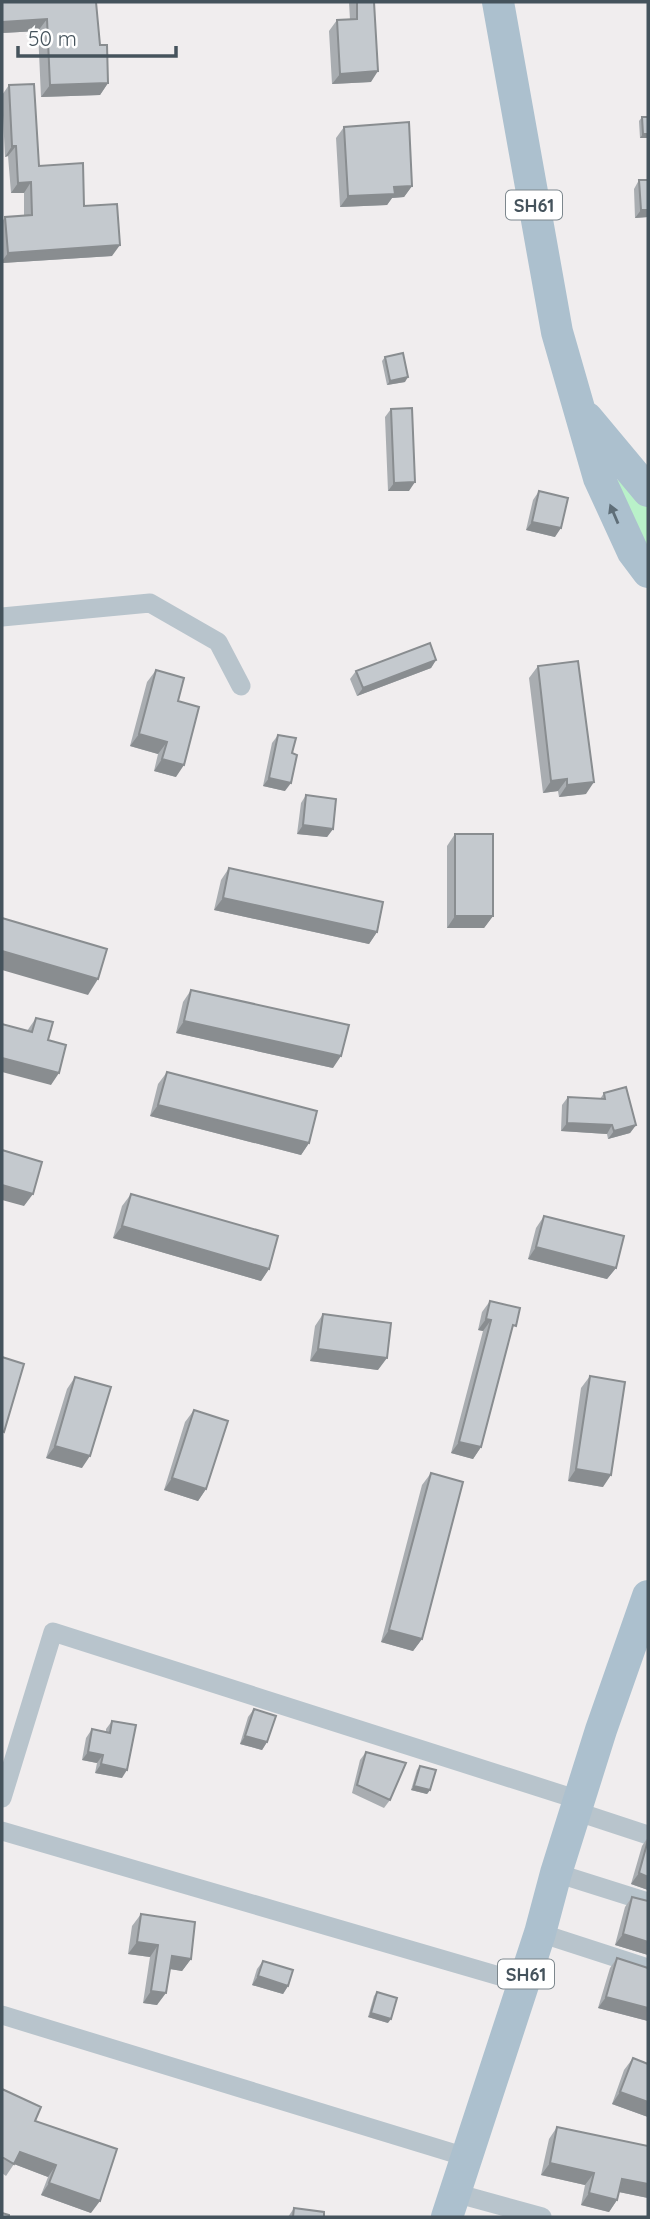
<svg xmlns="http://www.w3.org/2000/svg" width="650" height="2219" font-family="Quicksand,sans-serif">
<rect width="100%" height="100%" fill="#f0edee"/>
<path fill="#b9f1c9" d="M598,475L622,481L648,508V556Z"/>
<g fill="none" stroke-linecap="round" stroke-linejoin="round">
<path stroke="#b8c4cc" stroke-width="19" d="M2,617L150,603L218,642L241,686
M2,1798L53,1632L579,1800
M575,1811L648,1835
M2,1831L523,1983
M556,1873L648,1902
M540,1933L648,1968
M2,2015L466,2157
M455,2193L542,2217"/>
<path stroke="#acc0ce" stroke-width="32" d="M498,2L557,332L599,478L633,552L648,572
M587,418L648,491
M447,2217L540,1933L556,1873L601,1730L648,1596"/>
</g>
<path fill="#a9adb1" d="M96,2L100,45L108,83L100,95L41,97L38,31L2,33Z
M349,2H374L371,82L332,84L329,31L337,20H350Z
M9,85L39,166L84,206L112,256L2,263V222L5,217L24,216V193H11L8,156L5,157L2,95Z
M642,117L648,138H640L639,121Z
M344,127L412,186L404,197L392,198L387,205L340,207L336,138Z
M639,180H648V217L635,218L634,189Z
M385,357L405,382L387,385L382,361Z
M391,409L409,491H388L385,417Z
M539,491L555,537L526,530L533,500Z
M436,660L431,668L357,696L350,679L356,671Z
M538,666L586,794L559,797L558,791L543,793L529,678Z
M156,670L178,701L176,777L154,771L158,754L130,746L147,682Z
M278,735L285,791L263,786L272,743Z
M306,795L333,829L327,837L297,834L301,803Z
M455,834L493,916L484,928H447V846Z
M229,868L377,932L369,944L214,910L221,880Z
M191,990L333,1068L176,1033L183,1002Z
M36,1018L48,1040L51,1085L27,1031Z
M167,1072L309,1143L301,1155L150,1116L158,1084Z
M604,1093L636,1125L630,1133L608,1139L607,1134L561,1131L562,1105L568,1097L600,1099Z
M131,1194L269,1269L261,1281L113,1238L122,1206Z
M544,1216L616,1268L607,1279L528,1259L536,1228Z
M490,1301L510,1334L481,1447L473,1459L451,1453L483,1331L478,1330L482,1312Z
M323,1314L378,1370L310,1361L315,1326Z
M590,1376L603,1487L568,1481L581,1388Z
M75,1377L82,1468L46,1458L67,1389Z
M194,1410L206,1489L198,1501L164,1490L185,1422Z
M431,1473L422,1639L413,1651L381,1642L422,1485Z
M254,1709L267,1742L262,1750L240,1744L248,1717Z
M112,1721L122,1778L95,1773L97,1763L82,1760L86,1738L92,1729L106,1732V1729Z
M366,1752L390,1800L384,1808L352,1793L360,1760Z
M420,1766L430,1790L427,1794L411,1790L417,1770Z
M648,1837V1890L631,1884L642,1846Z
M632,1897L648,1901V1955L615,1945L625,1907Z
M141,1914L191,1959L182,1971L170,1969L157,2005L143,2003L150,1957L128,1954L132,1926Z
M617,1958L648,1968V2021L598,2008L610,1968Z
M263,1961L288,1986L283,1994L252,1985L257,1969Z
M377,1992L388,2023L368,2017L374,1996Z
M633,2058L648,2064V2117L612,2104L624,2070Z
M2,2089L35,2121L91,2213L41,2195L48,2177L14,2164L6,2176L2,2173Z
M557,2127L648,2146V2198L619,2192L617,2200L609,2212L581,2205L585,2185L541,2175L549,2139Z
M294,2208L324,2217H288Z"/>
<path fill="#898d90" d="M47,19L38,31L2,33V22Z
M378,71L371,82L332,84L340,74Z
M108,83L100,95L41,97L50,85Z
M643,134H648V138H640Z
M12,146H16L8,156L5,157Z
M31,182L24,193H11L18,183Z
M412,186L404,197L392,198L387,205L340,207L348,196L394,187Z
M641,210H648V217L635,218Z
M120,245L112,256L2,263V261L8,253Z
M408,377L405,382L387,385L390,381Z
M415,482L409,491H388L394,483Z
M532,522L561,528L555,537L526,530Z
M436,660L431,668L357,696L363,688Z
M139,734L167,742L158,754L130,746Z
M162,759L184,765L176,777L154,771Z
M269,778L291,783L285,791L263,786Z
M567,779L558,791L543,793L551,781Z
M594,782L586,794L559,797L567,785Z
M303,825L333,829L327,837L297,834Z
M223,898L377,932L369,944L214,910Z
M455,916H493L484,928H447Z
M2,951L98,979L88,995L2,970Z
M184,1021L341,1056L333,1068L176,1033Z
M2,1058L59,1073L51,1085L2,1072Z
M158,1105L309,1143L301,1155L150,1116Z
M567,1123L612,1125L607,1134L561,1131Z
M636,1125L630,1133L608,1139L614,1131Z
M2,1185L33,1194L24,1206L2,1200Z
M122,1226L269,1269L261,1281L113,1238Z
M536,1247L616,1268L607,1279L528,1259Z
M486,1319L491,1320L483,1331L478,1330Z
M318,1349L387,1358L378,1370L310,1361Z
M459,1442L481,1447L473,1459L451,1453Z
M55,1446L90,1456L82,1468L46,1458Z
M576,1469L611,1475L603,1487L568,1481Z
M172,1478L206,1489L198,1501L164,1490Z
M389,1630L422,1639L413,1651L381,1642Z
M245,1736L267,1742L262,1750L240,1744Z
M88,1752L103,1755L97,1763L82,1760Z
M101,1764L127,1770L122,1778L95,1773Z
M414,1786L430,1790L427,1794L411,1790Z
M639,1873L648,1877V1890L631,1884Z
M623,1934L648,1942V1955L615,1945Z
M137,1942L158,1945L150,1957L128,1954Z
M172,1956L191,1959L182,1971L164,1968Z
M258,1976L288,1986L283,1994L252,1985Z
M151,1991L166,1993L157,2005L143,2003Z
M606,1997L648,2008V2021L598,2008Z
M371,2013L391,2019L388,2023L368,2017Z
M620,2092L648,2102V2117L612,2104Z
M20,2152L56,2165L48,2177L14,2164Z
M550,2163L594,2173L585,2185L541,2175Z
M622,2179L648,2184V2198L614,2191Z
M49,2183L100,2201L91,2213L41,2195Z
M589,2193L617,2200L609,2212L581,2205Z"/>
<path fill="#c4c9ce" stroke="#898d90" stroke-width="2" d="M2,2H96L100,45H107L108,83L50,85L47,19L2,22Z
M357,2H374L378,71L340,74L337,20L357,19Z
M34,84L39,166L83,163L84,206L117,204L120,245L8,253L5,217L32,215L31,182L18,183L16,146H12L9,85Z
M642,117H648V134H643Z
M409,122L412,186L394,187L395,194L348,196L344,127Z
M639,180H648V210H641Z
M403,353L408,377L390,381L385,357Z
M412,408L415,482L394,483L391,409Z
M539,491L568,498L561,528L532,522Z
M430,643L436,660L363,688L356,671Z
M578,661L594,782L567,785V779L551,781L538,666Z
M156,670L184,678L178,701L199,707L184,765L162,759L167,742L139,734Z
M278,735L296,738L292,753L297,755L291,783L269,778Z
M306,795L336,799L333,829L303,825Z
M455,834H493V916H455Z
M229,868L383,902L377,932L223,898Z
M2,918L107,949L98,979L2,951Z
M191,990L349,1025L341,1056L184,1021Z
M36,1018L53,1022L48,1040L66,1045L59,1073L2,1058V1024L32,1032Z
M167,1072L317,1111L309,1143L158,1105Z
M626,1087L636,1125L614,1131L612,1125L567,1123L568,1097L605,1099L604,1093Z
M2,1150L42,1162L33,1194L2,1185Z
M131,1194L278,1236L269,1269L122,1226Z
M544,1216L624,1236L616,1268L536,1247Z
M490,1301L520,1308L516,1326L513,1325L481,1447L459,1442L491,1320L486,1319Z
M323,1314L391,1323L387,1358L318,1349Z
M2,1357L24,1364L4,1432L2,1431Z
M590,1376L625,1382L611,1475L576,1469Z
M75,1377L111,1387L90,1456L55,1446Z
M194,1410L228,1421L206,1489L172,1478Z
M431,1473L463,1482L422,1639L389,1630Z
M254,1709L276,1716L267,1742L245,1736Z
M112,1721L136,1725L127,1770L101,1764L103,1755L88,1752L92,1729L110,1733Z
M366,1752L406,1763L390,1800L357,1785Z
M420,1766L436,1770L430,1790L414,1786Z
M648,1840V1877L639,1873Z
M632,1897L648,1901V1942L623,1934Z
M141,1914L195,1922L191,1959L172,1956L166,1993L151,1991L158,1945L137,1942Z
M617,1958L648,1968V2008L606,1997Z
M263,1961L293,1970L288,1986L258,1976Z
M377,1992L397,1998L391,2019L371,2013Z
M633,2058L648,2064V2102L620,2092Z
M2,2089L41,2107L35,2121L117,2149L100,2201L49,2183L56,2165L20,2152L14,2164L2,2157Z
M557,2127L648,2146V2184L622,2179L617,2200L589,2193L594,2173L550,2163Z
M294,2208L324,2212V2217H293Z
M2,2213L9,2215V2217H2Z"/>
<defs><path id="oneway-solid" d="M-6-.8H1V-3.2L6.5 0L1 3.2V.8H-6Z" transform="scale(1.75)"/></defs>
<use fill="#5f6e78" href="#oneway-solid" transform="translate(614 514) rotate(-113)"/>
<g text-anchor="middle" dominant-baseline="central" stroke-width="6" stroke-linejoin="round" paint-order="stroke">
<g fill="#fff" stroke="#7d878d" stroke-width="2">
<rect x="506" y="190.5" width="56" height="29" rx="5"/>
<rect x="498" y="1959.5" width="56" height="29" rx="5"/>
</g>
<g font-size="18" font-weight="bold" fill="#45535c">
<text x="534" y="205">SH61</text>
<text x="526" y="1974">SH61</text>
</g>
</g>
<rect width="650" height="2219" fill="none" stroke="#45535c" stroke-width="7"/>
<path d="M18 46v10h158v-10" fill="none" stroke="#45535c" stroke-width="3.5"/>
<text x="28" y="46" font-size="21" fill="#45535c" stroke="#ffffff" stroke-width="5" paint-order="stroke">50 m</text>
</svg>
